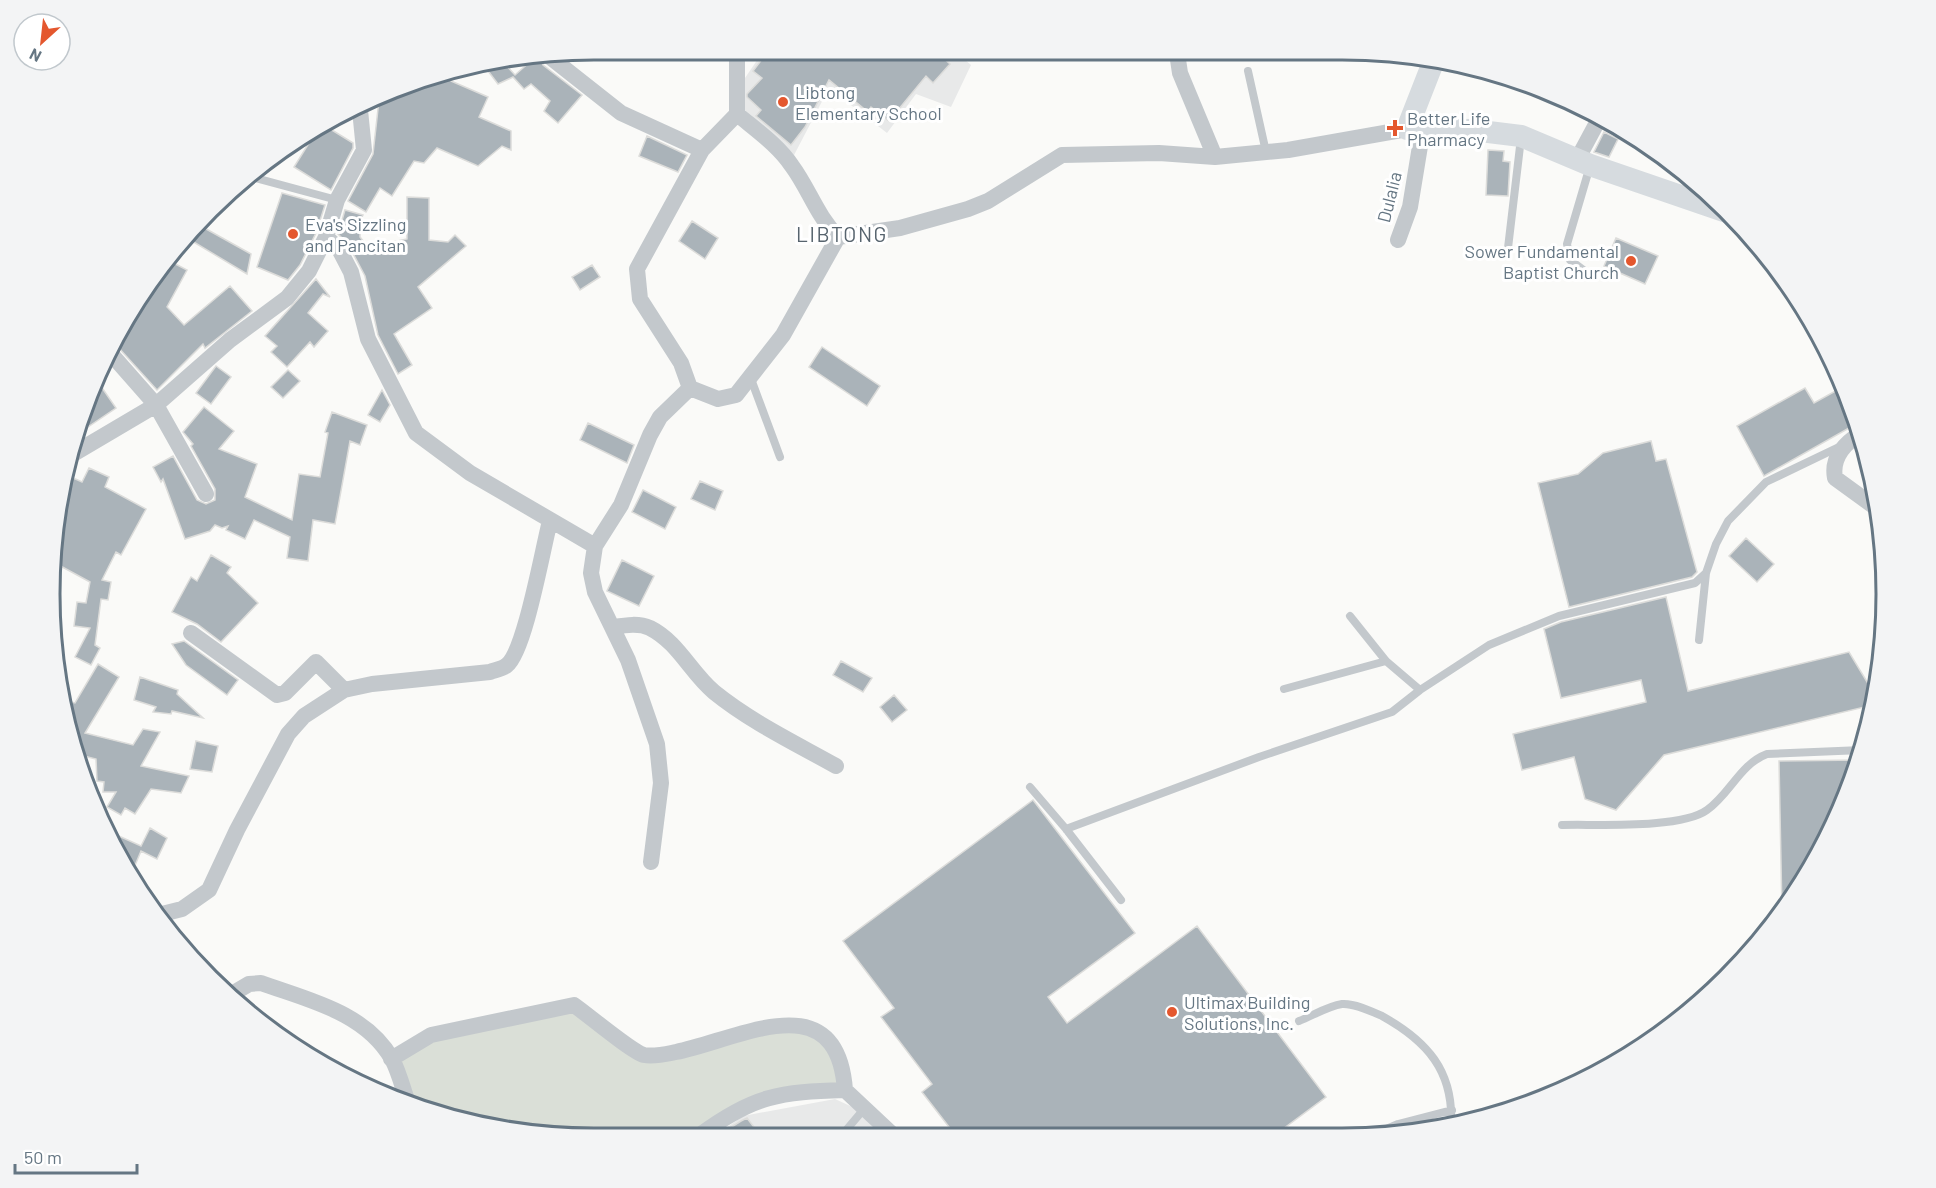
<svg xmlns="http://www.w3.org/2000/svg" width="1936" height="1188" font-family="Barlow,sans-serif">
<rect width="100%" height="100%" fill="#fafaf8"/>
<path fill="#e8e9e9" d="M764,50L956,52L971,65L951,107L916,94L887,133L829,88L793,157L745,114V78Z
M835,1099L859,1110L879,1135H716L743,1116Z"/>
<path fill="#dadfd7" d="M574,1005L643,1055L766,1027L818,1030L845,1090L799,1091L700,1135L523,1134L408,1103L391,1059L431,1035Z"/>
<path fill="#aab3b9" stroke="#dcdcda" stroke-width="1.5" d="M769,50L936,51L950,64L933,83L926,76L889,121L871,107L868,112L829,80L805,127L791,145L756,116L761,110L747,97V94L762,78L753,71Z
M540,58L543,65L582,95L558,123L544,111L550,101L531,84L524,89L513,77L498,84L485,67L505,64L515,75L532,60Z
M452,73L451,81L488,97L479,117L511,131V150L502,146L478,166L437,148L424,163L414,161L392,196L380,188L366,212L348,201L373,154L379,100L419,78Z
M327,127L353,143V148L331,190L294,167L314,135Z
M1604,132L1618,139L1609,157L1594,152Z
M647,136L687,155L678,172L639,156Z
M1488,150L1504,151L1503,161L1510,162L1508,196L1486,195Z
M282,193L325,205L316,233L300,265L288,280L257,267Z
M407,197L429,198V240L448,242L455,235L466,246L418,287L432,308L394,334L412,365L398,374L378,335L365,276L348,244L338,234L345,210L363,215L360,221V237L368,247L407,239Z
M692,221L718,238L705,259L679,241Z
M199,225L251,254L247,274L187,238Z
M1616,238L1658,256L1645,284L1604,266Z
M166,259L187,270L167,307L184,325L230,286L252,311L205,348L203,344L157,390L117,346Z
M592,265L600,277L580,290L572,277Z
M316,279L330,297L323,294L308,313L328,331L314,347L310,342L287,367L271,352L277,346L265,336Z
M822,347L880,386L867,406L809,367Z
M216,366L231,377L211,404L196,393Z
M288,370L300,381L283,398L271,387Z
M98,382L116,408L76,435L78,419Z
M1805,388L1814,403L1839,389L1858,423L1764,476L1737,426Z
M382,390L390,405L380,422L368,415Z
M204,407L234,431L219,449L257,464L245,497L292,520L299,474L320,477L328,433L325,432L332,412L367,425L360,445L350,441L335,524L313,520L308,561L287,558L290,537L254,520L245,539L226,530L228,526L222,528L215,525L210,531L185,539L163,479L161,482L153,467L173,456L197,500L206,504L215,500V489L191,446L193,444L183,432Z
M588,423L634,445L627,463L580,440Z
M1651,441L1656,461L1666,459L1697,572L1692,577L1569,607L1538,483L1578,474L1603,453Z
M89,468L109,477L105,487L146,509L121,555L116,552L102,580L111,582L108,600L101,599L95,645L100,648L91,665L75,657L90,628L74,626L77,602L86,603L90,582L55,563L69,476L82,482Z
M700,481L723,491L715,510L691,499Z
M643,490L676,507L665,529L632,512Z
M1746,538L1774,564L1757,582L1729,556Z
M211,555L231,567L227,573L258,603L221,642L197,624L172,612L191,577L197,581Z
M622,560L654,576L639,606L607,591Z
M1666,597L1688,691L1849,652L1875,695L1873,705L1664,755L1616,810L1585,799L1574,757L1522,770L1513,734L1646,702L1641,680L1561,698L1544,629L1561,622Z
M184,641L238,680L227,695L186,665L172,644Z
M841,661L872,678L863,692L833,675Z
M98,664L119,677L85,733L133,745L143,729L160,732L141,766L189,776L181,793L151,789L135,814L125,808L121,815L107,807L116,792H103L104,782L97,781L96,759L76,754L67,701L75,703Z
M140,677L178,690L177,694L203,718L172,711L171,714L153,712L156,707L134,700Z
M894,695L907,710L892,722L880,707Z
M196,741L218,746L212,772L190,769Z
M1859,760L1830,835L1782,913L1779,761Z
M1033,800L1135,933L1048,997L1067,1023L1197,926L1326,1097L1272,1137L956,1136L922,1092L932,1084L881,1017L894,1008L843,941Z
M150,828L167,838L157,859L141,851L131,875L110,832L141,846Z
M747,1118L760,1135H719L741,1121Z"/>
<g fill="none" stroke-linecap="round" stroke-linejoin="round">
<path stroke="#c3c8cc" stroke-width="8" d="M1248,71L1266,152
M248,176L337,200
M1508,248L1521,138
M1586,272L1570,260L1567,244L1590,166
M751,379L780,457
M1350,616L1386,661L1420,690
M1699,640L1706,573L1716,544L1728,521L1766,482L1841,446
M1284,689L1386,661
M1030,787L1066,829L1121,900
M1562,825C1596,824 1681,829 1707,810C1730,794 1740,764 1767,754L1862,750
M1066,829L1259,757L1392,712L1420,690L1489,645L1559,616L1695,583L1706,573
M1299,1021C1312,1016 1328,1006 1342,1004C1354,1003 1371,1011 1382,1016C1427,1041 1454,1071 1451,1125
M1377,1133L1398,1124L1452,1110
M842,1135L864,1109"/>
<path stroke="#c3c8cc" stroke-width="16" d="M737,50V114L702,150L637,269L640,299L681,363L690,388L718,399L736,395L783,335L838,237
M1177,53L1180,73L1215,157
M550,57L621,113L702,150
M737,114C756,130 778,145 792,166C809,189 817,216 838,237
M1577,160L1599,119
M326,237L337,200L364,150L360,110
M838,237L900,228L968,209L988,201L1062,155L1159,153L1215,157L1288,150L1407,129
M1398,240L1410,207L1423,128
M112,355L156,405L206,494
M1861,433C1845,443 1831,457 1835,478L1879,510
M73,454L156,405L230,340L287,298L309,271L326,237L339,249L351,272L368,339L416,433L470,473L595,546
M614,627C626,625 639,623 650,628C678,642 691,673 714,692C751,722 795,743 836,766
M191,633L277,695L285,693L316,662L344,690
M651,862L661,783L657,744L628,660L595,592L591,573L595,546L621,505L650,435L660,417L690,388
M158,915L182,909L209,890L237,830L288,734L304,716L344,690L372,684L490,672C495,670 503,669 507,665C525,651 543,547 550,521
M232,994L249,984L261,983C308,1000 365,1012 392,1059C399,1072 403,1089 408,1103
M391,1059L431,1035L574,1005C587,1014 632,1052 644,1055C654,1057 666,1054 676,1052C740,1039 837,982 845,1090
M845,1090L893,1135
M700,1135C754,1095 780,1092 845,1090"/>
<path stroke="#d6dbdf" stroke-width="22" d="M1434,60L1407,129L1472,130L1521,136L1590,165L1727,212"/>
</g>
<g fill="#e4572e" stroke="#fff" stroke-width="2">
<circle cx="783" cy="102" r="6"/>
<path d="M1392 119h6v6h6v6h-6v6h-6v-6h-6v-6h6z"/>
<circle cx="293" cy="234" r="6"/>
<circle cx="1631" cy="261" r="6"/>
<circle cx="1172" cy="1012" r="6"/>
</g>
<g text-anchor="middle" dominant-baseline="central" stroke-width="6" stroke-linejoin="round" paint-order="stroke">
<g font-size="18" fill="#657683" stroke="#fff" text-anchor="start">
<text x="795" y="92">Libtong<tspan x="795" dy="21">Elementary School</tspan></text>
<text x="1407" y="118">Better Life<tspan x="1407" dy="21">Pharmacy</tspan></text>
<text x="305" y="224">Eva's Sizzling<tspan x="305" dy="21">and Pancitan</tspan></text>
<text x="1619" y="251" text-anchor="end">Sower Fundamental<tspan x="1619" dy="21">Baptist Church</tspan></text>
<text x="1184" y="1002">Ultimax Building<tspan x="1184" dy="21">Solutions, Inc.</tspan></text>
</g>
<g font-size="18" fill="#657683" stroke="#fff">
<text transform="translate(1389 197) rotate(-76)">Dulalia</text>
</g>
<g font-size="21" letter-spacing="1.5" fill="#57646e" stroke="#fff">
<text x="842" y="233">LIBTONG</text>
</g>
</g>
<path d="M0 0H1936V1188H0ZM594 60H1342A534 534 0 0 1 1876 594V594A534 534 0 0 1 1342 1128H594A534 534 0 0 1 60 594V594A534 534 0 0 1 594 60Z" fill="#f3f4f5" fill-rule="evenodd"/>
<path fill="none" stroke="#657683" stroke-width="3" d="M594 60H1342A534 534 0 0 1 1876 594V594A534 534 0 0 1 1342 1128H594A534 534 0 0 1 60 594V594A534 534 0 0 1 594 60Z"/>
<g transform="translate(42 42) rotate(207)"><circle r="28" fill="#ffffff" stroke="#c1c8cd" stroke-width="1.5"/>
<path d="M0-4.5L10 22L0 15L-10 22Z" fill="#e4572e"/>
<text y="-9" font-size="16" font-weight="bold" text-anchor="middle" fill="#657683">N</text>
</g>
<path d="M15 1164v9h122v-9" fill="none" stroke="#657683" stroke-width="3"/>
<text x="24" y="1164" font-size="18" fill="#657683" stroke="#ffffff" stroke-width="4.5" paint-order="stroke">50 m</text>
</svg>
